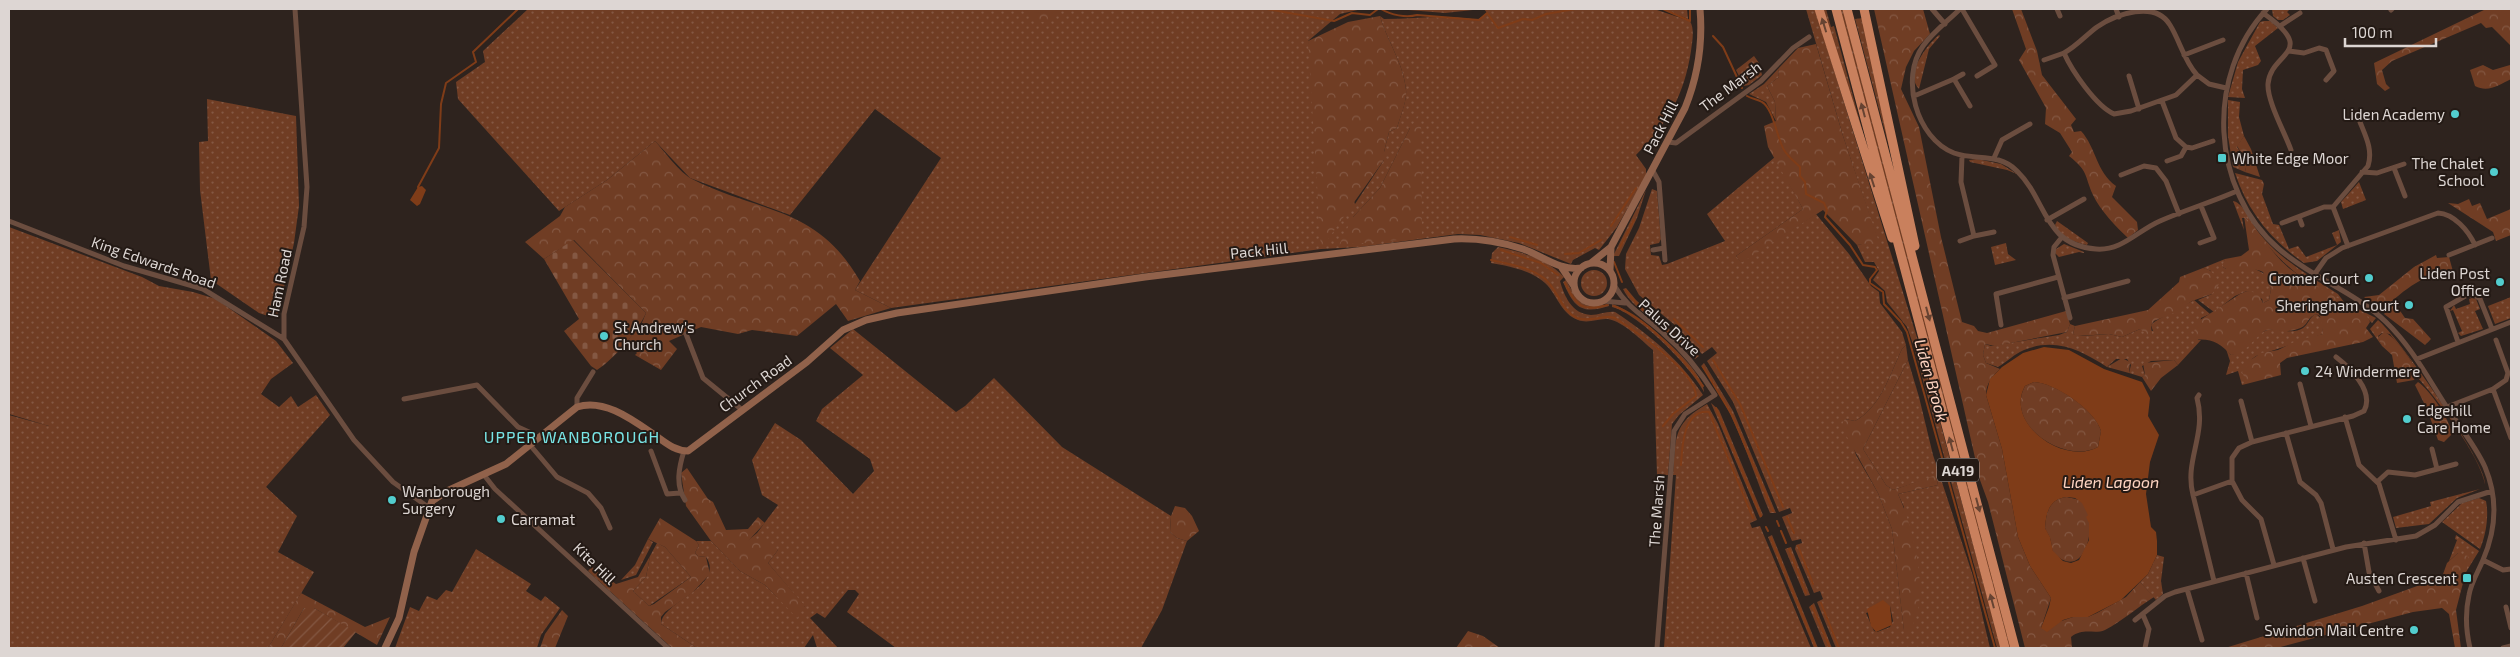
<svg xmlns="http://www.w3.org/2000/svg" width="2520" height="657" font-family="'Exo 2',sans-serif">
<defs>
<pattern id="grass-dots" width="8" height="8" patternUnits="userSpaceOnUse" patternTransform="scale(1.25)"><rect width="8" height="8" fill="#703d24"/><path d="M2 2h.1M6 6h.1" fill="none" stroke="#845843" stroke-width="1.8" stroke-linecap="round"/></pattern>
<pattern id="forest-crowns" width="20" height="18" patternUnits="userSpaceOnUse" patternTransform="scale(1.25)"><rect width="20" height="18" fill="#703d24"/><path d="M2 6a3 3 0 1 1 6 0M12 15a3 3 0 1 1 6 0" fill="none" stroke="#845843"/></pattern>
<pattern id="cemetery-stones" width="16" height="16" patternUnits="userSpaceOnUse" patternTransform="scale(1.25)"><rect width="16" height="16" fill="#703d24"/><path d="M2 7V4a2 2 0 0 1 4 0v3zM10 15v-3a2 2 0 0 1 4 0v3z" fill="#845843"/></pattern>
<pattern id="garden-furrows" width="10" height="10" patternUnits="userSpaceOnUse" patternTransform="scale(1.25)"><rect width="10" height="10" fill="#703d24"/><path d="M-1 1l2-2M0 10L10 0M9 11l2-2" fill="none" stroke="#845843"/></pattern>
</defs>
<rect width="100%" height="100%" fill="#2e231e"/>
<path fill="url(#grass-dots)" fill-rule="evenodd" d="M528,9H1362L1340,14L1308,41L1355,204L1384,160V152L1389,132L1397,128C1400,117 1407,101 1406,90C1404,64 1387,41 1380,16L1384,19C1415,19 1448,14 1477,20L1487,13L1484,9H1687L1688,19L1663,9L1657,10L1690,21C1695,30 1692,42 1691,51C1684,96 1668,123 1636,155L1646,169V176L1617,227L1599,250L1595,248L1573,260L1571,264L1519,243L1480,235L1458,234L1360,247L1321,249L891,308L855,290L941,158L875,109L790,215L690,178L655,141L607,180L559,211L458,99L456,82L485,62L483,51ZM1410,128L1422,238L1353,217L1380,188Z
M1396,9H1482L1445,13Z
M1806,9H1815L1919,344L2001,648H1997L1913,344L1907,327L1887,302L1885,291L1873,280L1879,271L1874,262H1865L1857,245L1878,241L1843,136Z
M1823,9H1826L1831,27L1834,26L1866,144Z
M1840,9H1843L2012,648H2008Z
M2272,9H2290L2287,12L2290,15L2283,20H2278L2273,16Z
M1863,18L1900,188L1855,19Z
M2264,21H2270L2278,28L2255,46L2261,61L2258,65L2243,70L2242,89L2245,98L2228,97L2238,62L2260,22Z
M1939,35L1940,36L1929,49L1919,89C1904,74 1927,45 1939,35Z
M1754,56L1759,63L1762,75L1749,85L1744,86L1736,70Z
M1778,69L1779,77L1767,86L1775,102L1776,121L1766,102L1749,94L1764,84Z
M207,99L296,116L299,206L294,243L278,314L268,316L259,313L211,280L200,190L199,142L208,141Z
M2228,100L2240,102L2239,117L2244,136L2237,147L2247,162L2245,172L2233,167L2228,136Z
M1775,157L1803,209L1736,256L1741,262L1816,214L1849,254L1871,286L1879,292L1880,303L1902,332L1906,345L1902,349C1890,374 1881,407 1855,421L1845,419L1856,455L1878,493L1892,529L1904,630V507L1898,494L1938,485L1936,476L1893,490L1886,485L1863,449L1908,360L1919,397L1933,455L1973,576L1990,648H1836L1817,602L1823,599L1820,591L1814,593L1795,549L1796,545L1802,543L1801,539L1792,541L1782,517L1792,513L1790,508L1779,512L1733,402L1707,361L1717,353L1712,347L1702,354L1676,326L1639,295L1625,269L1626,254L1639,228L1652,189L1657,191L1661,239L1659,243L1650,245L1651,255L1659,256L1662,265L1667,264L1725,241L1707,214ZM1890,606L1893,621L1890,627L1877,632L1874,631L1866,613Z
M1977,159L2001,164L2017,174L2007,170L1970,162L1969,160Z
M2235,173L2262,180L2264,184L2262,194L2273,224L2279,225L2289,249L2298,246L2306,257L2337,245L2332,233L2339,230L2341,242L2317,261L2304,263C2271,240 2248,212 2235,173Z
M2359,182L2366,200L2343,209L2341,202Z
M1646,190L1637,218L1619,256H1613Z
M2233,201C2244,203 2252,224 2259,233C2280,259 2309,276 2338,294L2344,302L2376,318L2372,323C2358,308 2335,299 2317,288C2288,270 2266,246 2246,218H2242L2244,230Z
M2057,221L2088,243L2087,245C2076,243 2059,236 2055,225Z
M9,227L142,277L159,286L193,292L216,299L276,341L293,363L271,379L261,394L279,407L291,396L298,407L316,395L330,415L266,487L297,516L278,552L314,572L268,648H9V415L49,426L9,414Z
M2006,243L2008,254L2016,260L1995,265L1991,247Z
M2064,244L2084,252V253L2079,252L2059,257L2055,253L2056,249Z
M1498,247C1522,252 1547,259 1564,277L1560,281C1564,296 1572,314 1591,315C1599,315 1607,311 1615,312C1650,335 1680,360 1703,395L1679,415L1672,424L1668,475H1657L1653,350C1641,340 1624,322 1608,319C1598,318 1589,324 1578,320C1562,314 1558,298 1548,286C1535,271 1509,266 1491,263L1492,253Z
M2225,259L2223,267L2226,269L2253,268L2265,274L2271,289L2269,300L2263,303L2262,299L2247,291L2235,296L2214,312L2198,300L2212,294L2211,271L2203,268Z
M1581 283a13 13 0 1 1 26 0a13 13 0 1 1-26 0Z
M1566,280C1579,303 1581,310 1609,304V306C1581,315 1574,307 1563,282Z
M1626,288L1636,300L1699,356L1695,359C1688,351 1681,343 1673,336C1657,321 1633,309 1623,289Z
M2511,297V318L2495,324L2488,306Z
M2472,298L2476,299L2480,309L2475,311L2483,329L2461,336L2458,333L2462,331L2453,310L2450,311L2454,305L2456,309L2470,304L2469,299Z
M2194,300L2210,314L2201,318L2198,340H2201L2178,365L2174,360L2151,361L2142,366L2145,375L2142,377L2129,373L2131,365L2127,359H2116L2107,367C2081,350 2055,337 2024,350C2014,354 2007,362 1998,367L1986,363L1983,355L1985,344L1991,346L2059,335L2067,332L2070,324L2075,326L2073,334L2082,336L2109,334L2122,337L2140,329L2153,331L2151,325C2153,321 2187,304 2194,300Z
M1612,304C1634,310 1705,368 1704,392C1691,367 1639,314 1612,307Z
M2316,314L2322,319L2323,334L2256,356L2252,359L2247,383H2250L2242,385L2238,371L2226,375L2230,361L2226,349L2231,355C2249,350 2252,336 2265,331C2276,326 2291,336 2303,328C2309,324 2309,317 2316,314Z
M2378,320C2397,335 2487,463 2485,484C2480,456 2436,397 2416,376C2418,364 2397,344 2390,334L2382,333L2378,336L2382,346L2370,329Z
M853,329L956,412L965,406L994,378L1062,447L1171,516L1170,532L1177,538L1187,541L1162,610L1141,648H896L847,612L859,594L855,590H848L825,618L817,613L810,618L838,648H817L813,635L804,648H697L661,624C661,602 726,586 706,557L698,556L695,553L699,545L696,541H711L740,571L765,585L777,597L805,607L768,563L778,550L747,541L757,533L778,505L762,495L752,460L775,423L801,440L853,494L874,471L870,459L816,421L822,409L863,375L830,348Z
M1704,363L1733,411L1776,513H1770C1750,464 1734,408 1701,366Z
M1711,403L1719,410L1763,515L1760,518Z
M1707,404L1718,424L1757,520L1750,523L1752,528L1760,526L1811,648H1664L1676,475H1673C1676,438 1672,424 1707,404Z
M2480,489L2457,498L2429,524L2396,528L2393,517L2431,506L2430,502Z
M2479,498L2486,501C2489,516 2486,535 2480,549L2442,522L2462,503Z
M1772,535L1818,648H1814L1768,537Z
M2456,535L2479,551L2463,577L2465,571L2458,553L2449,561L2457,540L2455,539Z
M648,539L653,542L636,575L621,580L635,565Z
M657,543L665,547L691,577L649,606L633,591L646,577L650,556Z
M1791,547L1810,595L1805,596L1785,549Z
M476,549L531,584L526,591L541,601L545,596L560,608L541,635L537,648H395L410,607L419,611L427,596L437,600L446,590L452,592Z
M2157,555L2164,557L2161,581L2163,594L2156,600L2140,582L2148,574Z
M1814,603L1832,648H1826L1809,607Z"/>
<path fill="url(#forest-crowns)" d="M1020,9H1060L1059,13L1052,21L1039,22Z
M1874,9H1923L1930,34L1914,51L1906,67L1901,89L1919,127L1941,237L1962,322L1974,326L1978,331L1987,333L2066,311L2070,324L2067,332L1995,346L1985,344L1983,355L1986,363L2000,369C1992,376 1986,384 1986,395L2002,449L2018,537L2030,566L2051,598L2041,628L2073,617H2088L2097,613L2126,597L2140,582L2154,597C2138,607 2122,621 2105,630C2094,635 2084,627 2071,637L2072,648H2025L1988,502L1980,480Z
M2012,9H2021L2037,51L2042,75L2076,119L2071,125L2074,132L2081,131C2096,147 2096,172 2116,186L2112,197L2137,222L2138,230L2128,238C2116,227 2100,210 2093,195C2084,175 2089,172 2069,156L2072,152L2060,133L2045,124L2046,108L2019,60L2026,49Z
M2486,9H2511V46L2492,27L2486,28L2481,23L2392,61L2382,70L2386,84L2390,88L2385,91L2377,84L2374,63Z
M1380,16C1387,41 1404,64 1406,90C1407,102 1400,117 1397,128L1389,132L1384,152V160L1321,249L1308,41L1348,22Z
M1816,44L1843,136L1879,242L1857,245L1823,210L1741,263L1736,256L1803,209L1768,147L1764,126L1776,121L1775,102L1767,86L1779,77L1778,69L1798,48Z
M2483,65L2493,70L2510,65L2511,79C2499,85 2488,93 2475,86L2470,70Z
M1421,114L1422,238L1339,245L1353,217L1380,188L1410,128Z
M2244,136L2251,149L2260,177L2245,172L2247,162L2237,146Z
M655,141C664,151 680,173 692,179C761,214 816,205 860,281L855,290L891,308L848,321L836,304L797,336L752,330L738,334L701,327L669,341L677,349L661,370L635,355L637,353L627,341L641,325L646,313L574,240L544,259L525,242L560,216L565,207L607,180Z
M2469,199L2472,206L2480,203L2487,219L2511,209V235L2496,241L2493,232L2448,203L2458,204Z
M2244,216C2260,231 2273,257 2293,271C2317,288 2343,300 2367,316L2370,322L2366,328L2373,337L2363,342L2287,358L2280,363L2281,375L2250,383H2247L2242,372L2252,359L2261,353L2278,350L2298,340L2323,334L2320,316L2316,314C2303,320 2312,328 2288,331C2279,333 2269,326 2262,333C2252,341 2245,354 2231,355C2221,344 2211,338 2196,340L2194,332L2197,322L2240,294L2247,291L2258,293L2263,303L2269,300L2271,289L2263,272C2250,265 2232,276 2222,266L2225,259L2241,256L2249,250Z
M2436,255L2437,258L2449,257L2454,275L2450,277C2430,265 2395,298 2381,311L2364,297L2379,295L2414,267Z
M2203,268C2212,270 2216,275 2219,284L2212,294L2192,301L2176,312L2154,321L2151,325L2152,335H2148L2140,329L2122,337L2109,334L2077,336L2073,334L2075,326L2148,310L2179,282L2180,277Z
M2394,302L2405,318L2413,319L2431,339L2425,345L2384,314Z
M2384,332C2393,334 2414,363 2417,372L2414,380L2397,383L2392,355L2382,346L2378,337Z
M1906,345L1908,360L1863,449L1886,485L1893,490L1936,475L1938,485L1898,494C1913,526 1933,603 1908,632L1904,631L1892,529L1878,493L1841,426L1845,419L1855,421C1881,407 1890,374 1902,349Z
M2122,358L2130,362L2129,373L2107,367Z
M2174,360L2178,365L2161,378L2151,391L2142,377L2145,375L2143,363Z
M2034,382C2056,383 2095,410 2101,431L2098,447C2065,465 2004,425 2025,386Z
M2418,382C2429,389 2451,421 2452,434L2444,442L2438,440L2427,409L2415,385Z
M687,468L708,499L713,502L726,530L748,529L758,517L765,523L748,541L765,539L778,550L768,563L805,606L797,618L765,585L740,571L711,541L686,506L681,473Z
M2067,497C2073,499 2079,498 2084,504C2099,524 2084,584 2054,553C2051,549 2052,543 2050,538C2049,535 2046,531 2045,528C2046,513 2049,499 2067,497Z
M1175,506L1185,508L1192,516L1199,531L1187,541L1177,538L1170,532L1171,516Z
M660,518L696,541L699,545L695,553L698,556L706,557L710,574L692,593L665,612L661,617V624L697,648H672L588,571L592,567L607,581L609,579L616,584L638,577L650,556L646,577L633,591L649,606L654,604L691,577L665,547L648,539Z
M2458,553L2468,556L2469,560L2456,610L2461,648H2455L2449,614L2442,608L2413,612L2277,648H2225L2362,606L2442,577L2447,563Z
M301,593L365,627L390,617L377,645L314,608H304L281,648H268Z
M562,610L568,616L555,648H540L545,634Z
M1468,631L1483,636L1500,648H1456Z"/>
<path fill="url(#cemetery-stones)" d="M573,240L646,313C638,331 614,359 597,370L591,366L564,331L579,319L544,259Z"/>
<path fill="url(#garden-furrows)" d="M304,608H314L356,632L343,648H281Z"/>
<path fill="#7f3c18" fill-rule="evenodd" d="M422,186L426,190L420,204L417,206L410,200L418,187Z
M2044,347L2069,350L2104,369L2142,382L2150,398L2148,416L2159,435L2150,462L2146,494L2151,527L2156,532L2157,541V555L2148,574L2121,600L2088,617H2073L2063,620L2047,632L2041,628L2049,607L2051,598L2030,566L2018,537L2002,449L1986,395L1990,379L2002,367L2023,353ZM2034,382C2055,383 2095,410 2101,431L2098,447C2065,466 2004,424 2025,386ZM2067,497L2075,498L2082,503L2088,515L2086,517L2089,523V540L2079,560L2071,563L2063,561L2053,551L2050,537L2045,528C2046,513 2049,499 2067,497Z
M1883,600L1890,606L1892,625L1876,632L1871,626L1867,609Z"/>
<g fill="none" stroke-linecap="round" stroke-linejoin="round">
<path stroke="#7f3c18" stroke-width="2" d="M1267,9L1334,21L1352,13L1370,15L1378,9
M1381,9C1391,15 1406,18 1417,15L1479,20L1487,13L1498,28L1523,19L1532,20L1546,14L1575,9
M1643,9H1663L1690,21
M1690,9V21
M1713,36L1723,47L1742,88
M1747,96C1752,99 1757,99 1762,102C1773,108 1777,138 1784,150C1788,157 1795,162 1800,167V176L1805,182L1806,194L1824,203L1827,210L1825,217L1850,245L1863,265L1875,267L1877,270L1870,279V283L1883,292L1884,304L1901,322L1907,332L1995,648
M418,187L439,148L441,104L446,83L476,62L473,52L518,9
M1611,226L1636,188
M1510,237L1537,245
M1619,249L1634,220
M1501,250L1541,263L1558,275
M1565,254L1579,253L1601,240
M1491,260C1509,264 1530,267 1545,279C1558,290 1561,310 1577,318C1590,323 1603,314 1615,318C1635,331 1695,370 1696,396L1673,414L1663,426
M1614,262L1622,282
M1565,283C1576,306 1582,312 1607,305
M1626,290C1644,316 1673,333 1695,356
M1614,306C1647,318 1682,357 1703,386
M1674,319L1703,347
M1713,360L1740,404L1783,507
M1703,367L1732,415L1773,511
M1716,408L1761,516
M1681,465C1682,448 1683,409 1709,412L1753,518
M1787,517L1794,533
M1777,521L1779,526
M1766,527L1768,531
M1781,531L1786,543
M1771,538L1816,648
M1798,546L1813,584
M1789,549L1806,593
M1821,603L1839,648
M1812,606L1830,648"/>
<path stroke="#6b4d3f" stroke-width="5" d="M295,9L307,187L304,227L284,314V339L354,440L393,482L428,507
M1932,9L1945,24
M1960,9C1948,21 1933,32 1923,46C1900,78 1916,138 1954,153C1976,161 1998,152 2017,171C2047,200 2043,245 2096,249C2122,251 2137,231 2160,221C2185,210 2212,202 2237,191
M1962,9L1995,65L1977,76
M2057,9L2060,16
M2116,9L2119,17
M2267,9C2205,75 2210,190 2279,249C2312,278 2355,292 2386,322C2413,348 2430,382 2450,412C2462,430 2476,447 2485,467C2498,498 2496,530 2483,560C2478,572 2471,583 2469,595C2465,613 2466,631 2470,648
M2391,10L2392,9
M2263,13C2320,53 2270,52 2268,84C2267,101 2285,133 2291,150
M2280,26L2300,13
M2289,51L2304,53L2319,48L2326,50L2334,71L2326,80
M2184,55L2223,40
M2044,60L2064,53
M2197,75C2184,61 2180,41 2170,25C2155,0 2116,14 2097,27C2086,35 2077,46 2064,53C2072,71 2096,106 2114,114L2131,111L2176,95L2197,75L2209,84L2226,88
M2129,76L2139,109
M1954,79L1963,74
M1914,96L1954,79L1970,106
M2162,101L2176,138L2186,147
M1668,142L1676,143L1761,81L1793,48L1809,37
M1962,156L1961,182L1974,236L1994,232
M1994,158L2002,140L2030,124
M2167,161L2181,156L2186,147L2192,148L2213,141
M2394,168L2405,196
M1653,171L1659,182L1665,260
M2362,172L2377,173L2404,164
M2121,175L2144,166L2156,168L2166,181L2179,214
M2299,217L2302,225
M2047,220L2084,199
M9,221L124,266L203,289L284,339
M2282,223L2324,207H2333
M2062,237L2054,247L2053,255L2070,318
M1960,241L1974,236
M2200,243L2214,238L2201,206
M2348,246L2333,207L2368,166C2373,150 2366,137 2360,122
M1653,250L1664,248
M2449,255L2492,238
M2314,275L2326,258L2342,248L2438,213C2454,214 2468,230 2475,245
M1614,285C1628,309 1643,315 1663,333C1684,351 1700,371 1715,395L1685,414L1674,431L1657,648
M2064,298L2128,281
M1603,301L1625,303
M2001,325L1996,294L2058,277
M686,334L703,378L741,409
M2458,342L2446,307L2467,295H2474L2480,299L2492,329
M2417,359L2511,322
M2300,384L2311,426
M2493,389L2511,438
M404,399L477,385L518,427L529,432L536,440
M2241,401L2252,442
M577,407V398L593,372
M2447,407L2493,389L2506,380L2508,373L2496,340
M2345,417L2359,465L2379,484L2396,540
M2286,433L2300,482L2316,495L2321,503L2333,549
M530,445L557,477L588,493L601,508L610,528
M2432,449L2437,469
M651,451L667,494L680,493
M684,451C679,467 675,485 685,500
M484,475L495,489L668,648
M2377,482L2388,472L2415,475L2456,464
M2193,495C2184,460 2207,435 2197,398L2199,395
M2364,543L2369,572L2379,591
M2303,558L2315,601
M2483,560L2503,570L2511,569
M2274,565L2261,519L2242,500L2232,481V458L2239,448L2252,442L2353,416L2364,411C2375,391 2349,367 2336,357
M2246,573L2257,618
M2214,581L2193,495L2232,481
M2187,589L2202,640
M2506,607L2511,628
M2143,615L2149,629L2145,648
M2135,620L2165,596L2175,592L2346,547L2416,536L2435,525L2458,502L2492,491
M2503,648L2511,646"/>
<path stroke="#91624b" stroke-width="7" d="M1574 283a20 20 0 1 1 40 0a20 20 0 1 1-40 0Z
M1591,263L1611,247L1685,108C1698,76 1703,44 1700,9
M1562,268L1574,286
M1610,270L1611,248
M385,648L399,618L414,552L432,501L447,491L506,464L577,407C605,398 634,421 656,436C666,443 675,451 688,451L807,362L843,330L866,320L897,313L1145,277L1454,239C1477,238 1501,242 1523,249C1543,256 1559,271 1581,268"/>
<path stroke="#c9805d" stroke-width="9" d="M1819,9L1892,238
M1836,9L2005,648
M1847,9L2015,648
M1864,9L1915,246"/>
</g>
<defs><path id="oneway-solid" d="M-6-.8H1V-3.2L6.5 0L1 3.2V.8H-6Z" transform="scale(1.25)"/></defs>
<g fill="#664332">
<use href="#oneway-solid" transform="translate(1824 25) rotate(-107)"/>
<use href="#oneway-solid" transform="translate(1863 110) rotate(-105)"/>
<use href="#oneway-solid" transform="translate(1872 180) rotate(-108)"/>
<use href="#oneway-solid" transform="translate(1928 314) rotate(75)"/>
<use href="#oneway-solid" transform="translate(1951 444) rotate(-105)"/>
<use href="#oneway-solid" transform="translate(1978 505) rotate(75)"/>
<use href="#oneway-solid" transform="translate(1992 601) rotate(-105)"/>
</g>
<g fill="#52cdce" stroke="#241a15" stroke-width="2">
<circle cx="2455" cy="114" r="5"/>
<rect x="2217" y="153" width="10" height="10" rx="2.5"/>
<circle cx="2494" cy="172" r="5"/>
<circle cx="2369" cy="278" r="5"/>
<circle cx="2500" cy="282" r="5"/>
<circle cx="2409" cy="305" r="5"/>
<circle cx="604" cy="336" r="5"/>
<circle cx="2305" cy="371" r="5"/>
<circle cx="2407" cy="419" r="5"/>
<circle cx="392" cy="500" r="5"/>
<circle cx="501" cy="519" r="5"/>
<rect x="2462" y="573" width="10" height="10" rx="2.5"/>
<circle cx="2414" cy="630" r="5"/>
</g>
<g text-anchor="middle" dominant-baseline="central" stroke-width="4" stroke-linejoin="round" paint-order="stroke">
<rect fill="#241a15" stroke="#a69e9a" stroke-width="1" x="1937" y="458.5" width="42" height="23" rx="4"/>
<g font-size="14" font-weight="bold" fill="#ddd6d3">
<text x="1958" y="470">A419</text>
</g>
<g font-size="15" fill="#ddd6d3" stroke="#241a15">
<text transform="translate(1730 86) rotate(-37)">The Marsh</text>
<text transform="translate(1660 127) rotate(-63)">Pack Hill</text>
<text transform="translate(1259 250) rotate(-6)">Pack Hill</text>
<text transform="translate(154 262) rotate(19)">King Edwards Road</text>
<text transform="translate(279 283) rotate(-78)">Ham Road</text>
<text transform="translate(1670 327) rotate(42)">Palus Drive</text>
<text transform="translate(755 383) rotate(-36)">Church Road</text>
<text transform="translate(1656 511) rotate(-86)">The Marsh</text>
<text transform="translate(595 563) rotate(44)">Kite Hill</text>
</g>
<g font-size="15" fill="#ddd6d3" stroke="#241a15" text-anchor="end">
<text x="2445" y="114">Liden Academy</text>
<text x="2232" y="158" text-anchor="start">White Edge Moor</text>
<text x="2484" y="163">The Chalet<tspan x="2484" dy="17">School</tspan></text>
<text x="2490" y="273">Liden Post<tspan x="2490" dy="17">Office</tspan></text>
<text x="2359" y="278">Cromer Court</text>
<text x="2399" y="305">Sheringham Court</text>
<text x="614" y="327" text-anchor="start">St Andrew's<tspan x="614" dy="17">Church</tspan></text>
<text x="2315" y="371" text-anchor="start">24 Windermere</text>
<text x="2417" y="410" text-anchor="start">Edgehill<tspan x="2417" dy="17">Care Home</tspan></text>
<text x="402" y="491" text-anchor="start">Wanborough<tspan x="402" dy="17">Surgery</tspan></text>
<text x="511" y="519" text-anchor="start">Carramat</text>
<text x="2457" y="578">Austen Crescent</text>
<text x="2404" y="630">Swindon Mail Centre</text>
</g>
<g font-size="16" font-style="italic" fill="#fed4c1" stroke="#241a15">
<text transform="translate(1932 380) rotate(74)">Liden Brook</text>
<text x="2111" y="481">Liden Lagoon</text>
</g>
<g font-size="16" letter-spacing="1" fill="#78e4e5" stroke="#241a15">
<text x="572" y="436">UPPER WANBOROUGH</text>
</g>
</g>
<rect width="2520" height="657" fill="none" stroke="#ddd6d3" stroke-width="20"/>
<path d="M2345 38v8h91v-8" fill="none" stroke="#ddd6d3" stroke-width="2.5"/>
<text x="2352" y="38" font-size="15" fill="#ddd6d3" stroke="#241a15" stroke-width="4" paint-order="stroke">100 m</text>
</svg>
